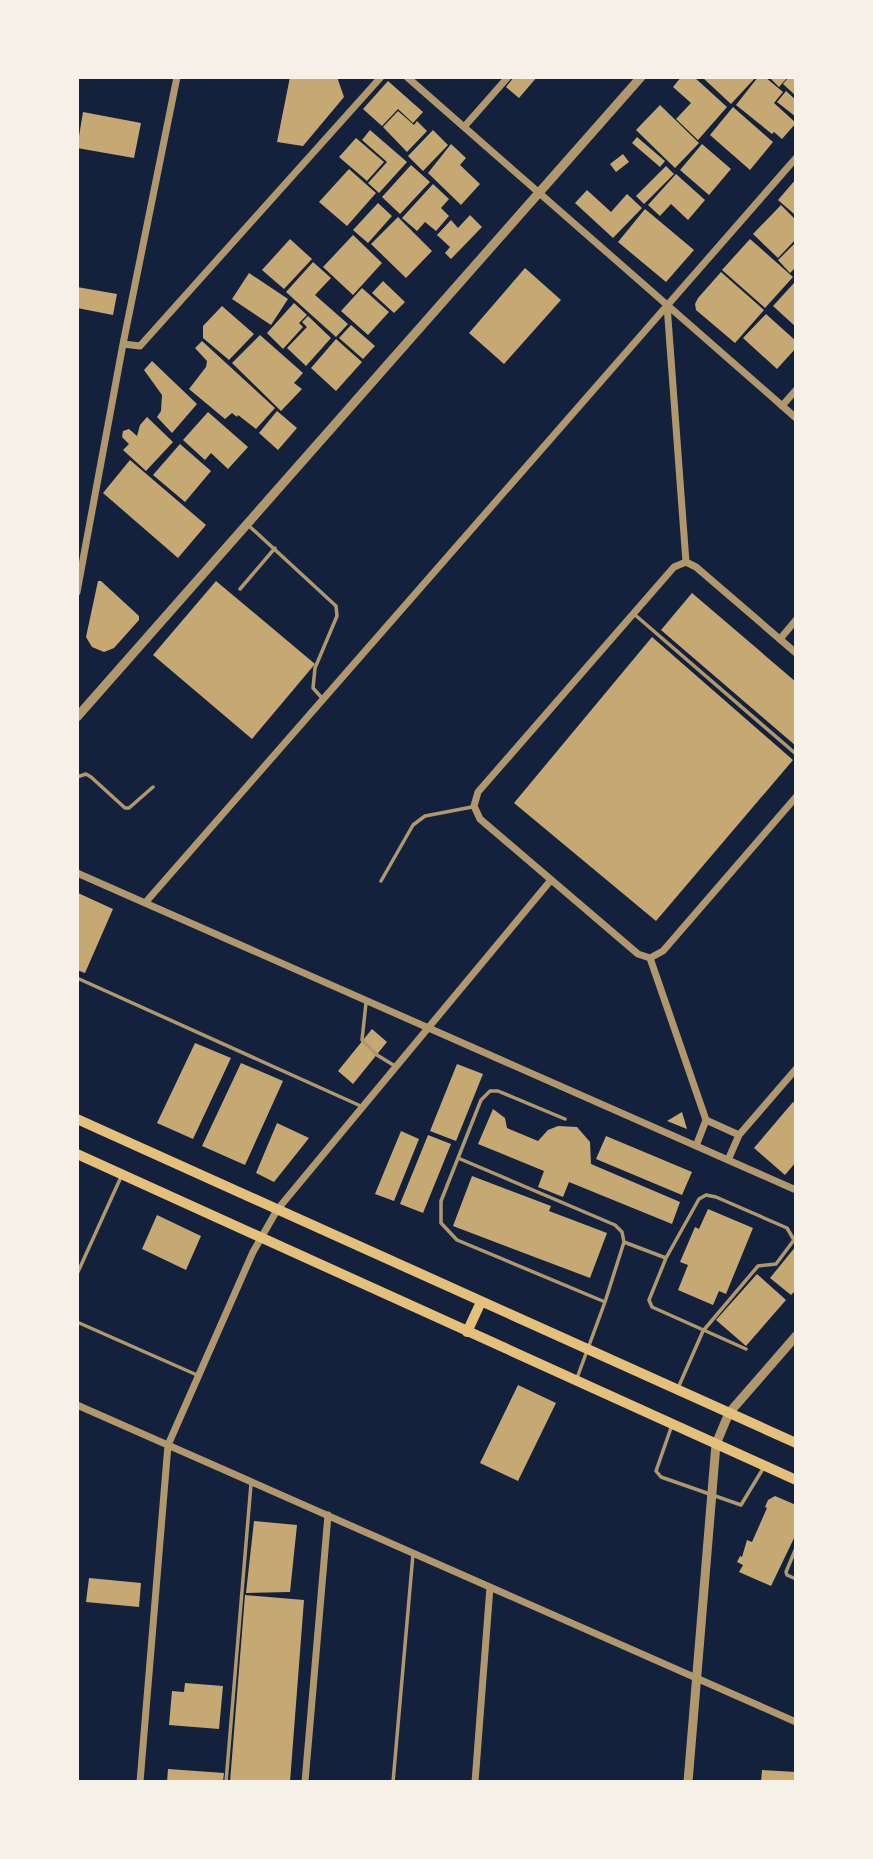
<svg xmlns="http://www.w3.org/2000/svg" width="873" height="1859" font-family="Mulish,sans-serif">
<rect width="100%" height="100%" fill="#14213d"/>
<path fill="#c6a872" d="M290,77H337L344,97L303,146L277,142Z
M514,77H537L519,98L506,87Z
M681,77H694L727,107L698,140L676,119L691,103L673,87Z
M702,77H756L731,104Z
M758,77H765L783,92L774,103L796,123L782,139L774,132L772,134L736,105Z
M769,77H788L779,87Z
M789,77H796V96L783,84Z
M388,81L423,112L413,123L398,109L382,126L363,109Z
M786,91L796,100V117L777,102Z
M660,105L699,143L675,168L636,130Z
M733,107L773,142L750,170L710,135Z
M398,111L414,125L417,121L427,131L407,152L383,127Z
M83,112L141,123L134,158L77,148Z
M370,130L407,162L379,193L368,183L387,162L362,140Z
M433,130L448,145L423,171L408,156Z
M637,137L665,161L660,167L632,143Z
M356,138L384,162L367,181L339,157Z
M451,144L466,158L460,165L480,184L461,205L428,173Z
M702,144L731,169L709,195L680,170Z
M623,154L629,162L616,172L610,164Z
M411,165L430,182L400,214L382,197Z
M666,166L674,174L644,204L636,196Z
M349,169L376,193L347,226L319,202Z
M676,174L705,200L688,220L671,204L660,216L648,205Z
M796,179V212L794,214L778,200Z
M433,184L449,199L441,208L449,216L436,231L425,222L417,231L402,218Z
M587,190L611,212L627,194L642,208L613,238L575,203Z
M378,203L392,216L368,243L353,230Z
M781,205L796,220V239L778,258L753,234Z
M645,209L694,250L666,282L618,242Z
M470,215L482,227L451,259L445,253L450,247L437,235L451,220L458,228Z
M398,217L432,251L406,278L371,244Z
M353,235L382,263L353,295L323,267Z
M290,239L312,259L284,289L262,270Z
M750,239L793,277L765,308L722,270Z
M796,242V267L790,273L778,260Z
M313,262L331,278L315,295L348,324L336,337L286,292Z
M525,268L561,300L504,364L469,333Z
M721,272L764,310L735,343L696,310L695,304L698,298Z
M249,273L288,299L271,325L232,299Z
M383,281L405,302L394,313L372,293Z
M794,283L796,284V327L773,306Z
M77,287L117,294L113,315L77,308Z
M362,288L389,312L368,335L341,311Z
M294,303L307,315L299,323L303,327L283,349L267,333Z
M222,306L254,334L229,360L203,338V326Z
M766,314L796,341V348L777,369L743,338Z
M308,316L331,338L306,366L287,348L307,327L302,322Z
M351,325L375,346L363,359L339,338Z
M260,335L303,373L294,383L302,389L281,411L232,363Z
M336,339L362,362L336,391L311,368Z
M202,341L275,408L256,429L238,415L237,417L232,413L225,419L189,389L206,367L207,361L195,348Z
M152,361L197,404L172,433L157,417L161,411L162,395L144,370Z
M277,411L297,428L278,450L259,433Z
M208,412L248,447L228,469L211,453L205,460L183,440Z
M147,417L173,442L146,471L123,450L129,444L122,437L123,431L129,429L137,436L140,425Z
M180,444L211,471L185,502L153,475Z
M130,460L206,525L178,558L103,493Z
M98,581H101L139,616V620L114,648L104,652L92,647L86,637Z
M216,581L315,664L252,739L153,655Z
M692,593L796,682V746L661,630Z
M652,637L793,760L656,921L514,803Z
M78,893L113,909L85,973L77,970Z
M372,1029L387,1042L353,1084L338,1071Z
M195,1043L231,1058L193,1139L157,1123Z
M241,1063L283,1081L245,1165L202,1146Z
M457,1064L483,1074L456,1141L430,1131Z
M793,1102L796,1105V1162L785,1175L754,1148Z
M493,1109L505,1118L507,1128L538,1141L548,1130L558,1126L577,1127L590,1142L591,1164L680,1202L672,1224L569,1182L563,1197L538,1187L544,1171L478,1144Z
M682,1112L687,1129L667,1121Z
M277,1123L309,1138L274,1182L256,1173Z
M401,1131L419,1139L394,1201L375,1194Z
M428,1135L451,1144L423,1213L400,1204Z
M606,1136L692,1172L682,1195L596,1159Z
M472,1176L551,1206L549,1211L607,1233L590,1278L453,1226Z
M708,1209L753,1228L726,1294L719,1291L713,1305L678,1290L688,1265L680,1262L695,1227L699,1229Z
M157,1215L201,1236L186,1270L142,1249Z
M796,1246V1290L791,1295L770,1278Z
M757,1274L786,1300L746,1346L716,1320Z
M518,1385L556,1403L518,1481L480,1463Z
M775,1496L796,1505V1534L771,1586L739,1572L743,1565L737,1562L740,1556L742,1557L747,1540L752,1542L767,1508L765,1507L768,1500Z
M254,1521L297,1525L290,1592L246,1593Z
M89,1578L141,1583L139,1607L86,1602Z
M245,1595L304,1600L290,1782H230Z
M185,1683L223,1686L219,1729L169,1725L172,1691L184,1692Z
M168,1769L224,1773L223,1782H167Z
M762,1770L796,1772V1782H761Z"/>
<g fill="none" stroke-linecap="round" stroke-linejoin="round">
<path stroke="#b1986c" stroke-width="3.5" d="M247,524L336,606L337,616L315,668L313,688L322,698
M240,589L275,548
M634,614L796,754
M77,777L86,774L91,777L125,808H129L153,787
M381,881L413,825L425,816L472,807
M77,978L363,1107
M366,1003L362,1040L377,1055L395,1066
M565,1119L498,1091H490L481,1100L441,1201V1223L457,1240L605,1302L577,1378
M458,1158L615,1225L622,1232L624,1242L605,1302
M624,1242L666,1258L649,1300L652,1307L746,1349
M666,1258L699,1199L706,1195L716,1197L787,1228L794,1240L776,1264L758,1266L703,1331L678,1388
M77,1274L121,1177
M77,1322L197,1375
M672,1425L656,1471L661,1477L741,1505L764,1467
M796,1548L786,1572L787,1575L796,1579
M226,1782L251,1484
M393,1782L413,1554"/>
<path stroke="#b1986c" stroke-width="7" d="M407,77L796,418
M464,127L508,77
M667,305L686,562
M123,344L140,346L381,77
M782,406L796,390
M686,562L696,567L796,653
M77,592L123,344L177,77
M780,639L796,620
M77,873L796,1190
M145,903L796,158
M650,958L638,954L480,819L474,806L478,792L674,567L686,562
M650,958L663,951L796,797
M650,958L706,1120L696,1146
M706,1120L739,1135
M728,1160L739,1135L796,1069
M77,1405L796,1722
M140,1782L168,1445L253,1252L277,1210L551,880
M305,1782L328,1515
M475,1782L490,1587"/>
<path stroke="#b1986c" stroke-width="9" d="M77,717L641,77
M688,1782L716,1444L729,1413L796,1336"/>
<path stroke="#e5c07b" stroke-width="10" d="M77,1119L796,1443
M77,1154L796,1480
M467,1332L481,1302"/>
</g>
<rect width="873" height="1859" fill="none" stroke="#f6f1e7" stroke-width="158"/>
</svg>
